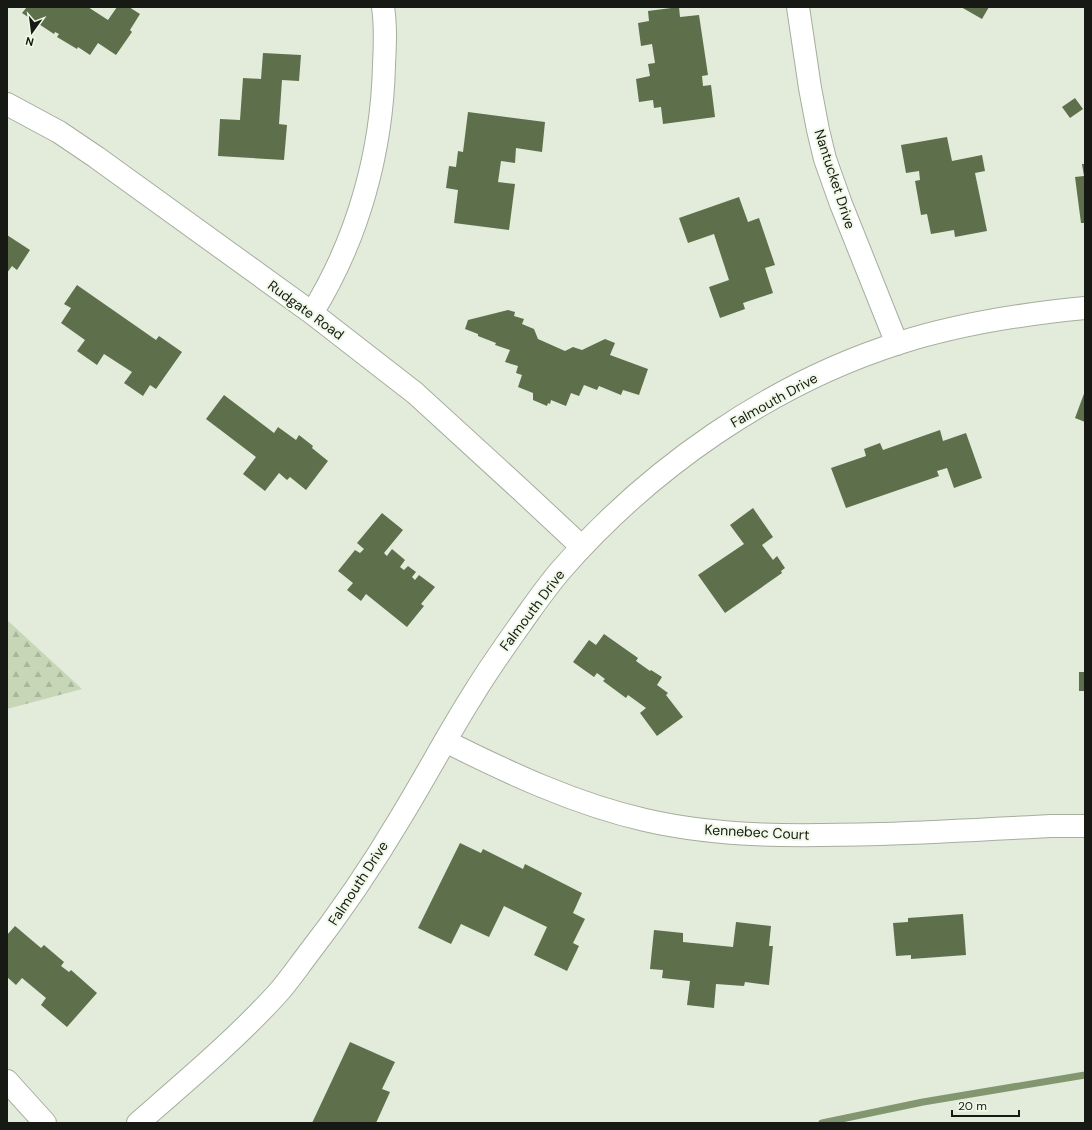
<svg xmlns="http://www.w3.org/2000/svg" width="1092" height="1130" font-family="'DM Sans',sans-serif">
<defs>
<pattern id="forest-firs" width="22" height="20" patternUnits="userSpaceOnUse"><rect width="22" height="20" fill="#c6d6b6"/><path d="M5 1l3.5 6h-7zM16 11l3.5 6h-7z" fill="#a9b79c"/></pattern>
</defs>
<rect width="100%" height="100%" fill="#e3ecdb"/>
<path fill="url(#forest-firs)" d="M7,620L82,689L7,709Z"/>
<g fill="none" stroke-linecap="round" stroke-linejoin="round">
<path stroke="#829670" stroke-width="7" d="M822,1123L923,1102L1085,1075"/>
</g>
<path fill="#5d6f4b" d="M27,7H88L108,20L117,7H129L140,14L130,30L132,32L116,55L98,43L90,55L78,47L77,49L57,37L59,34L55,32L54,34L22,13Z
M679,7L680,17L699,15L708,75L702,76L703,86L711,85L715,117L663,124L661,107L654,108L653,100L639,102L636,79L650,76L648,64L655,63L652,44L641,46L638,23L649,21L648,11Z
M961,7H989L982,19Z
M263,53L301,55L299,81L282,80L279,124L287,125L284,160L218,156L220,119L240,120L243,78L261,79Z
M1075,98L1083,109L1070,118L1062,107Z
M468,112L545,122L542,152L516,148L515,163L501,161L498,182L515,184L509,230L454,223L458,190L446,188L449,166L456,167L458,151L463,152Z
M947,137L952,161L982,155L985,171L975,173L987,231L955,237L954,230L931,234L927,214L921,215L915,181L920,180L919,171L906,173L901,145Z
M1082,164H1085V223H1081L1075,177L1084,176Z
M739,197L748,222L759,218L775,265L765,268L773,293L743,303L745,309L720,318L709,287L729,280L714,234L688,243L679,218Z
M7,235L30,250L17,270L12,266L7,273Z
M77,285L156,340L159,336L182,352L156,389L150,385L143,396L124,383L132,372L104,354L97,365L77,351L85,340L61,323L71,308L64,304Z
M508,310L515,312L514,316L524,319L522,324L534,329L538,339L565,351L573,347L582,350L605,339L615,343L610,355L648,369L639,395L623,390L621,395L599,386L597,390L584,385L579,396L571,393L566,406L551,400L550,404L548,403L547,406L533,400V393L518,387L522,375L516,373L518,366L505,362L510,350L495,345L496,343L478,336V334L465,329L468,320Z
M1085,391V422L1075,418Z
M224,395L274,433L278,427L296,440L299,435L313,446L312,448L328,461L306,490L290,477L287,480L279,473L265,491L243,474L256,457L206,419Z
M940,430L943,441L966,433L982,478L954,488L947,468L937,471L939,476L846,508L831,468L866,456L864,449L880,443L883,450Z
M753,508L773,537L762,545L773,560L777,556L785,568L781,571L782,573L725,613L698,575L744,544L730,525Z
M382,513L403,530L384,553L387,556L392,549L405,560L400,567L404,570L408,566L416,572L412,577L415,580L419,575L435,587L421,604L424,606L407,627L366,594L361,601L347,590L353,583L338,571L355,550L360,553L364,549L357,543Z
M604,634L638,658L636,661L650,671L651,670L662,677L657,685L668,693L666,695L683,717L657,736L640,713L646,708L628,695L626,698L603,681L605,679L597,673L594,677L573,662L589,640L596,645Z
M1079,672H1085V691H1079Z
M460,843L481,853L483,849L523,869L525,864L582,893L573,913L585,919L573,943L579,946L567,971L534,955L547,927L504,906L489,937L461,924L451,944L418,928Z
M963,914L966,955L911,959V955L896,956L893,923L908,922V918Z
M736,922L771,926L769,946H773L769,985L745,982L744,986L716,984L714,1008L687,1005L690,981L662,978L663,970L650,969L654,930L683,933V942L733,947Z
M15,926L41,948L44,945L64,962L61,966L69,972L71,970L97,993L67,1027L41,1005L46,998L22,978L16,985L7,977V935Z
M350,1042L395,1062L382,1089L390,1092L376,1123H312Z"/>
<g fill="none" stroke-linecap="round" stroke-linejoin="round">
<defs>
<path id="minor" d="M798,7L810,88L818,130L825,159L841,204L897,344
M7,104L59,132L96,157L312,313L415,393L521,490L582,547
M312,313C358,239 382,152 384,65C385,45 386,26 383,7
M445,741C509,773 575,804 645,820C723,838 802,836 881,834C937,832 993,829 1050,826H1085
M7,1081L45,1123
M138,1123C185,1082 235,1040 277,994C287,983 296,970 305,958C340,913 372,866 401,817C426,776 448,734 474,693C491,665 510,639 529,612C539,598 549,584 561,570C649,469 770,384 899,343C959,324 1022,314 1085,308"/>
</defs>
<use href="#minor" stroke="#a5ae9d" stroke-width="24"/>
<use href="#minor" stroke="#fff" stroke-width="22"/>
</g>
<g text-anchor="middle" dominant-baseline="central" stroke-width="4" stroke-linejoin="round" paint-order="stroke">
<g font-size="14" fill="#171a14" stroke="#f0f9e8">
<text transform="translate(835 179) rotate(72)">Nantucket Drive</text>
<text transform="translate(306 310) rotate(36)">Rudgate Road</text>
<text transform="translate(774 400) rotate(-29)">Falmouth Drive</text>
<text transform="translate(532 610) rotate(-53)">Falmouth Drive</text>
<text transform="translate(757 832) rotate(3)">Kennebec Court</text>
<text transform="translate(358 883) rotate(-57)">Falmouth Drive</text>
</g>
</g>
<rect width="1092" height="1130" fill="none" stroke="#171a14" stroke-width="16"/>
<g transform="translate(32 32) rotate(194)" stroke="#f0f9e8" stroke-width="3" paint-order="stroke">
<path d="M0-3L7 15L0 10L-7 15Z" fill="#171a14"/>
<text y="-6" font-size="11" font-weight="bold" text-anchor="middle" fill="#171a14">N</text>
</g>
<path d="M952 1110v6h67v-6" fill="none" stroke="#171a14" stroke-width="2"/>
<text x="958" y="1110" font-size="12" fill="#171a14" stroke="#f0f9e8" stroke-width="3" paint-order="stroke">20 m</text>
</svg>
